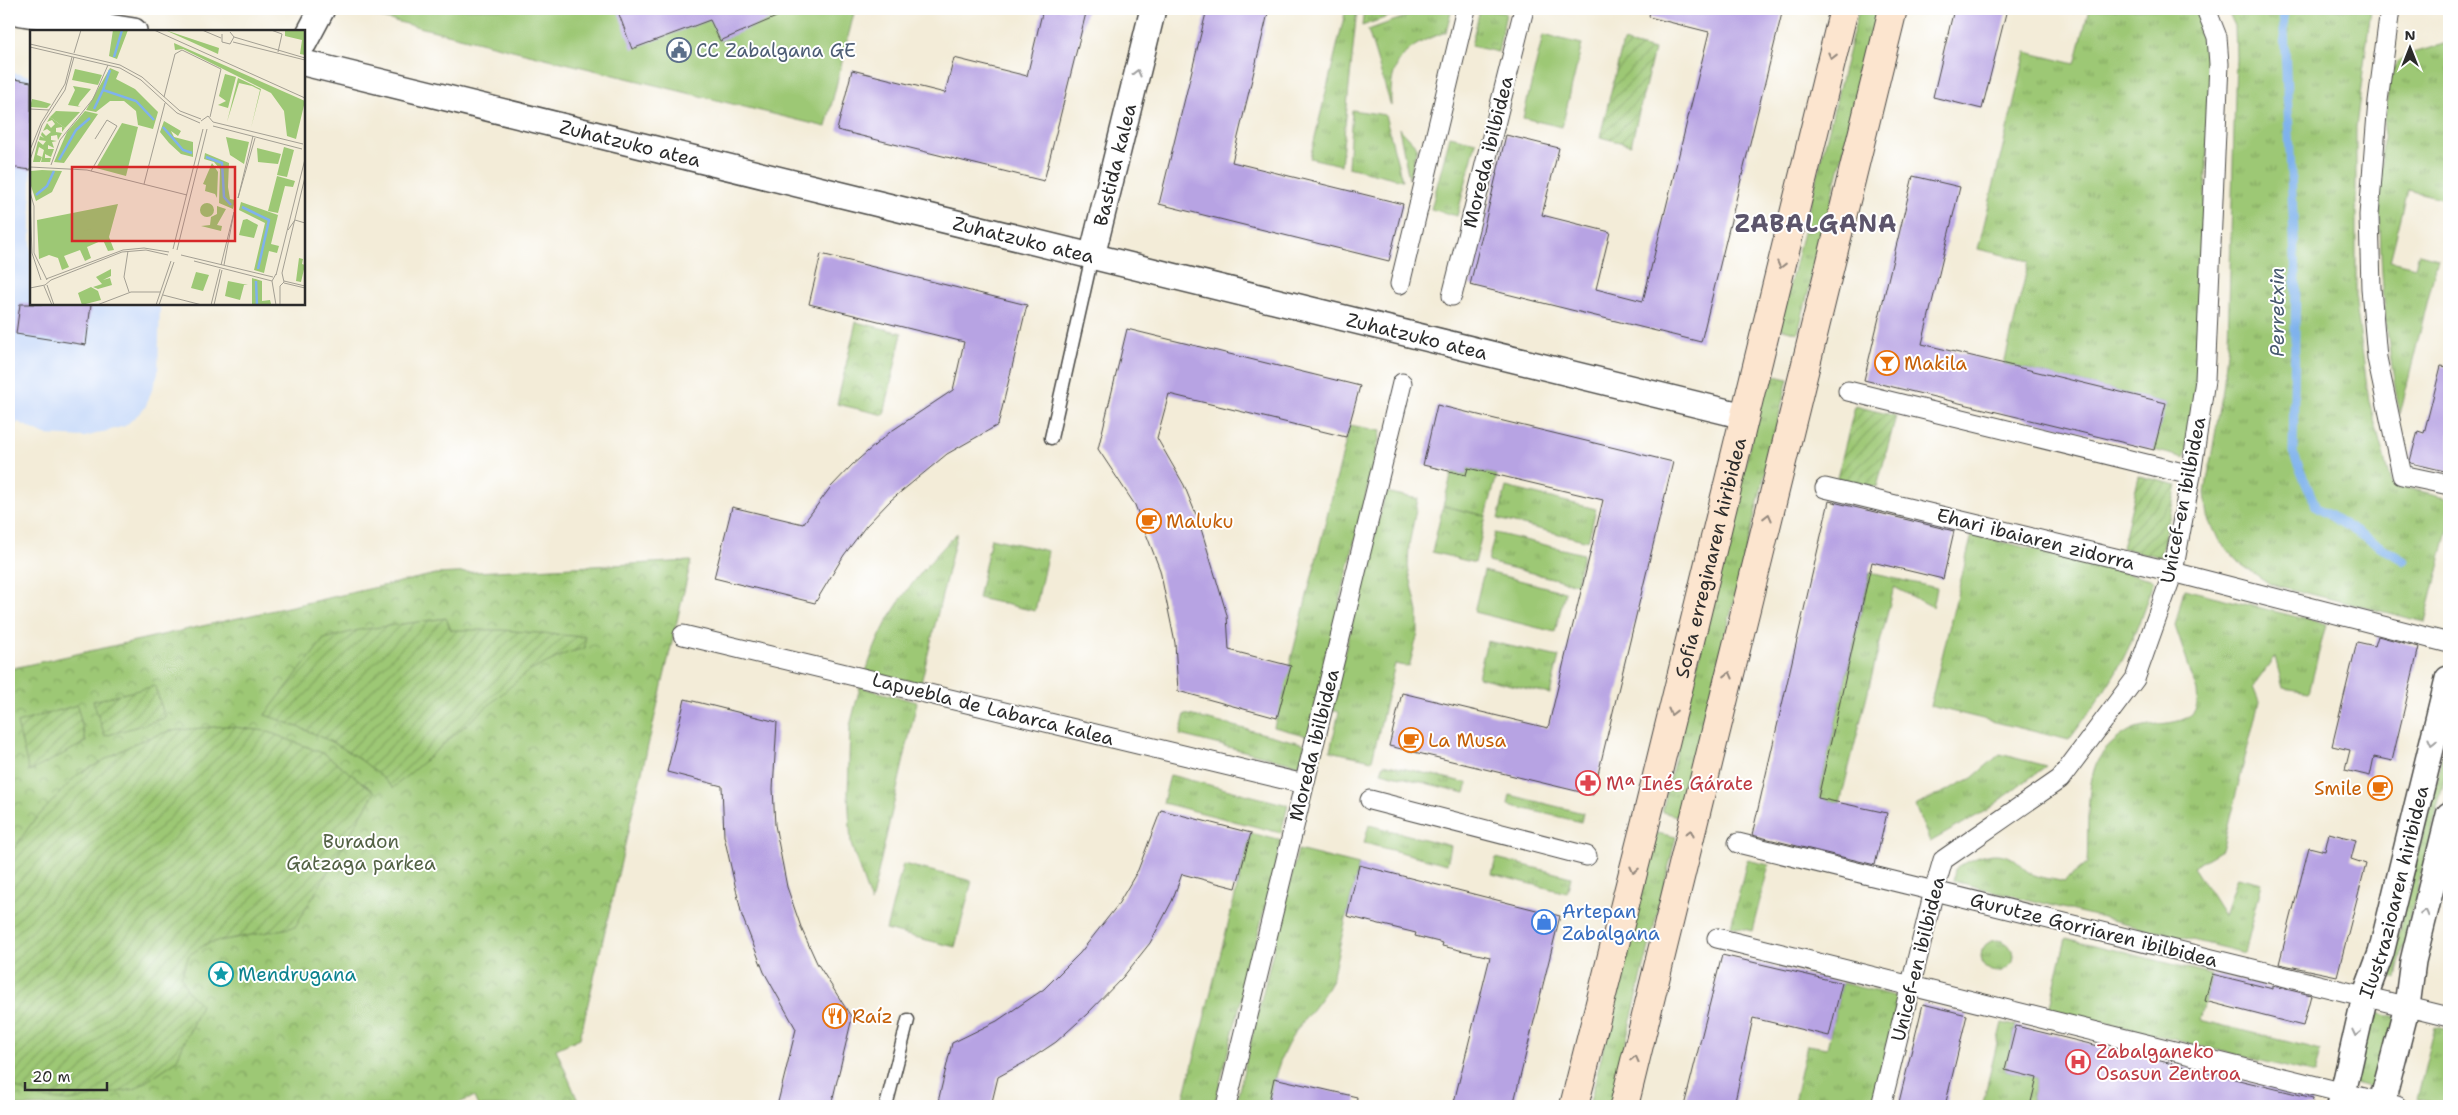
<svg xmlns="http://www.w3.org/2000/svg" width="2458" height="1115" font-family="'Shantell Sans',sans-serif">
<defs>
<pattern id="grass-tufts" width="24" height="20" patternUnits="userSpaceOnUse" patternTransform="scale(1.25)"><rect width="24" height="20" fill="#9dc875"/><path d="M3 7l-1-3M5 7V3M7 7l1-3M15 17l-1-3M17 17v-4M19 17l1-3" fill="none" stroke="#80a360"/></pattern>
<pattern id="park-crowns" width="20" height="18" patternUnits="userSpaceOnUse" patternTransform="scale(1.25)"><rect width="20" height="18" fill="#9dc875"/><path d="M2 6a3 3 0 1 1 6 0M12 15a3 3 0 1 1 6 0" fill="none" stroke="#80a360"/></pattern>
<pattern id="garden-furrows" width="10" height="10" patternUnits="userSpaceOnUse" patternTransform="scale(1.25)"><rect width="10" height="10" fill="#9dc875"/><path d="M-1 1l2-2M0 10L10 0M9 11l2-2" fill="none" stroke="#80a360"/></pattern>
</defs>
<rect width="100%" height="100%" fill="#fff"/>
<filter id="ink" filterUnits="userSpaceOnUse"><feTurbulence type="fractalNoise" baseFrequency=".02" numOctaves="2"/><feDisplacementMap in="SourceGraphic" scale="10" xChannelSelector="R" yChannelSelector="G"/><feConvolveMatrix kernelMatrix="1 2 1 2 8 2 1 2 1" color-interpolation-filters="sRGB"/></filter>
<filter id="wash" filterUnits="userSpaceOnUse"><feTurbulence type="fractalNoise" baseFrequency=".0096" numOctaves="4" result="noise"/><feDisplacementMap in="SourceGraphic" scale="20" xChannelSelector="R" yChannelSelector="G"/><feGaussianBlur stdDeviation="1.12" result="paint"/><feColorMatrix in="noise" values="0 0 0 0 0 0 0 0 0 0 0 0 0 0 0 0 0 1.4 0 .05"/><feComposite in="paint" operator="in"/></filter>
<g filter="url(#wash)">
<rect width="100%" height="100%" fill="#f3ecd8"/>
<path fill="#cadcf9" d="M9,72L31,76V304H160L158,374L145,408L125,426L85,437L45,435L18,422L9,432Z"/>
<path fill="url(#grass-tufts)" stroke="#647a50" d="M1346,9H1357L1341,165L1310,158Z
M1364,9H1410L1362,26Z
M1427,9H1452L1446,32C1404,46 1389,61 1391,106L1368,30Z
M1480,9L1506,13L1498,52L1471,46Z
M1859,9H1879L1798,333L1779,328Z
M2089,9H2196L2205,31L2211,69L2195,399L2185,458L2154,450L2165,403L2004,364L2029,261L1978,249L2026,52L2075,64Z
M2227,9H2371L2356,127V304L2369,401L2391,484L2449,498V527L2425,622L2270,584L2242,565L2219,541L2208,517L2205,493L2223,389L2228,342L2236,57L2235,26Z
M2449,42V177H2446L2441,198L2408,190L2390,261L2415,267L2419,253L2438,258L2400,414C2381,315 2374,210 2386,109C2388,98 2387,78 2393,68C2405,49 2430,51 2449,42Z
M1352,110L1385,115L1402,180L1348,167Z
M1399,128L1417,147L1409,179Z
M1450,136L1476,142L1457,216L1431,209Z
M1767,374L1788,379L1681,817L1662,812Z
M1350,425L1381,431L1308,736L1274,727Z
M1468,468L1497,475L1486,516L1443,506L1452,472L1466,475Z
M1506,487L1596,509L1588,541L1498,519Z
M1386,492L1418,499L1409,545L1408,567L1418,612V633L1409,667L1395,664L1372,760L1330,751L1339,712L1330,709Z
M957,533L921,683L866,672C884,613 916,576 957,533Z
M1495,533L1583,554L1576,584L1488,562Z
M1972,534L2154,580C2145,606 2136,634 2123,659C2108,688 2088,714 2069,740L1930,706Z
M991,538L1048,551L1035,611L978,598Z
M1870,573L1937,588L1933,607L1894,587L1840,803L1818,798Z
M2184,589L2326,624L2309,692L2283,688L2275,657L2253,687L2259,702L2222,850L2193,867L2224,915L2237,877L2262,883L2245,953L1953,881L1955,869C1971,859 1993,848 2011,858C2018,861 2023,869 2030,873C2039,878 2054,879 2064,882L2087,863C2089,836 2084,775 2102,754C2108,746 2122,734 2131,730C2155,718 2203,733 2197,691L2175,626Z
M1487,641L1559,657L1550,694L1478,677Z
M860,687L917,702L871,903L851,844L848,794L850,726Z
M1185,714L1305,744L1300,765L1180,735Z
M2449,729V760L2396,977L2388,975Z
M2000,754L2046,766L1987,810L1930,842L1915,806L1972,778Z
M1384,764L1468,783L1465,793L1381,772Z
M1170,775L1288,805L1281,833L1163,803Z
M1510,795L1583,813L1581,822L1508,805Z
M1369,825L1451,846L1447,864L1364,843Z
M1251,833L1282,841L1214,1106H1182Z
M1657,833L1676,837L1610,1106H1589Z
M1298,850L1359,865L1331,982C1320,1002 1304,1018 1292,1037C1279,1058 1273,1082 1268,1106H1235Z
M1496,858L1571,877L1567,893L1492,874Z
M1747,860L1769,865L1752,931L1731,926Z
M903,864L972,881L955,947L886,930Z
M2066,938L2212,974L2200,1020L2321,1050L2315,1074L2049,1009Z
M1981 956a16 16 0 1 1 32 0a16 16 0 1 1-32 0Z
M1842,983L1899,997L1872,1106H1793L1807,1045L1827,1048Z
M2369,1011L2397,1018L2379,1089L2351,1082Z
M2002,1023L2016,1026L2005,1070L2037,1078L2030,1106H1982Z
M2435,1027L2449,1030V1106L2417,1099Z"/>
<path fill="url(#park-crowns)" stroke="#647a50" d="M856,322L902,333L884,415L837,404Z
M1443,506L1486,516L1475,563L1432,552Z
M691,561L580,1038L556,1049L580,1106H478L474,1097L450,1106H9V669L436,574Z"/>
<path fill="url(#garden-furrows)" stroke="#647a50" d="M1623,42L1654,50L1631,145L1600,137Z
M1855,406L1896,416L1877,487L1837,478Z
M2139,476L2177,485L2160,557L2122,548Z
M446,618L451,630H502L585,637V648L567,653L526,673L393,788C354,748 317,733 265,715L324,639L359,630Z
M155,686L165,718L105,736L93,701Z
M77,705L86,742L29,772L17,723Z
M225,726L266,731L325,754L375,792L295,927L208,943L189,955L181,976L188,992L201,1005L176,1061L135,1089L69,1101L35,1097L9,1084V856L31,824L77,775L135,743L169,731Z"/>
<path fill="#9dc875" stroke="#647a50" d="M374,9H855L826,127L370,15Z
M1543,35L1582,44L1562,127L1523,118Z
M1484,571L1565,592L1555,632L1474,612Z"/>
<g fill="none" stroke-linecap="round" stroke-linejoin="round">
<path stroke="#7fb2ec" stroke-width="9" d="M2283,9L2296,276L2293,453L2316,507L2404,561"/>
</g>
<g id="blocks">
<path fill="#b7a3e3" d="M617,9H795L720,41L710,20L632,49Z
M1043,9H1087L1044,181L837,130L852,70L945,93L954,58L1027,76Z
M1207,9H1269L1232,162L1403,204L1389,261L1159,204Z
M1650,9H1783L1701,342L1470,285L1506,135L1559,148L1542,215L1610,232L1596,289L1643,301L1709,32L1649,17Z
M1954,9H2007L1982,109L1933,97Z
M9,78L31,82V170L9,167Z
M1913,176L1960,187L1922,344L2166,403L2154,450L1864,380Z
M821,254L1027,305L998,425L947,454L891,500L866,526L844,555L815,603L714,578L732,507L803,524L830,488L852,465L890,432L953,390L964,342L809,304Z
M20,304H91L86,345L16,334Z
M1127,329L1360,386L1346,437L1169,394L1157,438L1184,485L1199,522L1227,615L1229,650L1291,666L1277,718L1178,691L1175,643L1160,570L1135,505L1098,449Z
M2441,366L2449,367V472L2411,463L2410,461L2418,431L2424,433Z
M1437,405L1673,462L1593,795L1389,746L1402,693L1548,728L1603,500L1468,468L1466,475L1423,465Z
M1829,501L1954,531L1943,579L1872,562L1818,798L1887,813L1875,865L1752,835Z
M2378,636L2419,647L2392,761L2374,757L2370,776L2345,770L2350,750L2332,746L2357,642L2375,646Z
M685,699L777,722L773,789L775,825L787,887L802,930L817,963L852,1018L831,1106H777L796,1029L764,972L742,916L724,836L722,786L667,772Z
M1161,810L1251,833L1236,888L1182,874L1172,901L1150,943L1123,977L1087,1014L1056,1042L1029,1060L998,1077L991,1106H937L952,1043L997,1021L1044,989L1080,953L1117,906L1138,870Z
M2329,833L2356,840L2351,859L2366,864L2337,976L2279,964L2309,847L2325,851Z
M1359,865L1560,916L1513,1106H1453L1490,957L1442,946L1443,943L1415,936L1416,933L1347,916Z
M1722,955L1842,983L1829,1036L1753,1018L1734,1106H1684Z
M2212,974L2273,989V986L2311,995L2303,1026L2205,1001Z
M1923,1004L1967,1015L1945,1106H1898Z
M2016,1026L2313,1098L2312,1106H2030L2037,1078L2005,1070Z
M1274,1078L1357,1097L1356,1106H1268Z"/>
</g>
</g>
<g filter="url(#ink)">
<use href="#blocks" fill-opacity="0" stroke="#494845" stroke-width="1"/>
<g fill="none" stroke-linecap="round" stroke-linejoin="round">
<defs>
<path id="service" d="M1051,438L1092,256
M886,1106L908,1020"/>
<path id="pedestrian" d="M2390,9L2378,101L2369,215L2371,288L2377,358L2402,475L2449,485
M1400,284L1466,9
M1452,296L1524,9
M1848,391L2191,475
M1825,488L2173,572L2449,643
M683,635L1304,784
M1370,800L1587,856
M1738,843L2449,1017
M1717,938L2397,1106
M1226,1106L1402,383
M1881,1106L1934,891L1943,860L2060,779L2135,679L2173,572L2191,475L2205,380L2219,64L2217,37L2206,9"/>
<g id="minor">
<path d="M9,11L134,31"/>
<path d="M304,43L322,9"/>
<path id="s1" d="M304,63L1744,416"/>
<path id="s2" d="M1092,256L1153,9"/>
<path id="s3" d="M2340,1106L2365,996L2381,953L2448,679L2449,680"/>
<path d="M2381,1106L2407,1006L2413,961L2449,815"/>
</g>
<g id="secondary">
<path id="s4" d="M1574,1106L1646,821L1844,9"/>
<path d="M1624,1106L1893,9"/>
</g>
</defs>
<use href="#service" stroke="#494845" stroke-width="15"/>
<use href="#pedestrian" stroke="#494845" stroke-width="21"/>
<use href="#minor" stroke="#494845" stroke-width="28"/>
<use href="#secondary" stroke="#494845" stroke-width="30"/>
<use href="#service" stroke="#fff" stroke-width="12"/>
<use href="#pedestrian" stroke="#fff" stroke-width="19"/>
<use href="#minor" stroke="#fff" stroke-width="25"/>
<use href="#secondary" stroke="#fce5cf" stroke-width="28"/>
</g>
<defs><path id="oneway-chevron" d="M-2-3.5L2.5 0L-2 3.5" fill="none" stroke-width="1.6" stroke-linecap="round" stroke-linejoin="round" transform="scale(1.25)"/></defs>
<g stroke="#94887d">
<use href="#oneway-chevron" transform="translate(1832 56) rotate(104)"/>
<use href="#oneway-chevron" transform="translate(1781 265) rotate(104)"/>
<use href="#oneway-chevron" transform="translate(1768 517) rotate(-76)"/>
<use href="#oneway-chevron" transform="translate(1729 675) rotate(-76)"/>
<use href="#oneway-chevron" transform="translate(1672 712) rotate(104)"/>
<use href="#oneway-chevron" transform="translate(1690 833) rotate(-76)"/>
<use href="#oneway-chevron" transform="translate(1634 870) rotate(104)"/>
<use href="#oneway-chevron" transform="translate(1635 1059) rotate(-76)"/>
</g>
<g stroke="#a0a0a0">
<use href="#oneway-chevron" transform="translate(1137 73) rotate(-76)"/>
<use href="#oneway-chevron" transform="translate(2432 742) rotate(104)"/>
<use href="#oneway-chevron" transform="translate(2425 913) rotate(-76)"/>
<use href="#oneway-chevron" transform="translate(2356 1033) rotate(103)"/>
</g>
</g>
<defs>
<symbol id="civic-ring" viewBox="-11 -11 22 22"><circle r="9.5" fill="#fff" stroke="#5c6f8a" stroke-width="1.5"/><path d="M-.6-6.5H3V-4.5H.6V-3L4-1V1h2V6H-6V1h2V-1L-.6-3ZM-1.2 2.5V6h2.4V2.5Z" fill="#5c6f8a"/></symbol>
<symbol id="bar-ring" viewBox="-11 -11 22 22"><circle r="9.5" fill="#fff" stroke="#e8710a" stroke-width="1.5"/><path d="M-6-5H6L.8 .8V4.5H3.5V6h-7V4.5H-.8V.8Z" fill="#e8710a"/></symbol>
<symbol id="cafe-ring" viewBox="-11 -11 22 22"><circle r="9.5" fill="#fff" stroke="#e8710a" stroke-width="1.5"/><path d="M-5.5-4.5H6V0H3Q3 3.5 0 3.5H-2.5Q-5.5 3.5-5.5 0ZM3-3.2v2h1.7v-2ZM-6 4.5H4V6H-6Z" fill="#e8710a"/></symbol>
<symbol id="pharmacy-ring" viewBox="-11 -11 22 22"><circle r="9.5" fill="#fff" stroke="#e0444e" stroke-width="1.5"/><path d="M-2-6h4v4h4v4h-4v4h-4v-4h-4v-4h4Z" fill="#e0444e"/></symbol>
<symbol id="shop-ring" viewBox="-11 -11 22 22"><circle r="9.5" fill="#fff" stroke="#3f7fe0" stroke-width="1.5"/><path d="M-5-2.5h2.3a2.7 3.5 0 0 1 5.4 0H5L5.5 6h-11ZM-1.5-2.5h3a1.5 2.3 0 0 0-3 0Z" fill="#3f7fe0"/></symbol>
<symbol id="sight-ring" viewBox="-11 -11 22 22"><circle r="9.5" fill="#fff" stroke="#0f9aa8" stroke-width="1.5"/><path d="M0-6L1.8-2.2L6-1.7L2.9 1.2L3.7 5.4L0 3.3L-3.7 5.4L-2.9 1.2L-6-1.7L-1.8-2.2Z" fill="#0f9aa8"/></symbol>
<symbol id="restaurant-ring" viewBox="-11 -11 22 22"><circle r="9.5" fill="#fff" stroke="#e8710a" stroke-width="1.5"/><path d="M-5-6h1v4h1v-4h1v4h1v-4h1v5L-1.5 .5V6h-2V.5L-5-1ZM5-6V6H3V1.5H1.5Q1.5-4 5-6Z" fill="#e8710a"/></symbol>
<symbol id="hospital-ring" viewBox="-11 -11 22 22"><circle r="9.5" fill="#fff" stroke="#e0444e" stroke-width="1.5"/><path d="M-5-5h3v3.5h4V-5h3V5h-3V1.5h-4V5h-3Z" fill="#e0444e"/></symbol>
</defs>
<g fill-rule="evenodd">
<use href="#civic-ring" x="665" y="36" width="28" height="28"/>
<use href="#bar-ring" x="1873" y="349" width="28" height="28"/>
<use href="#cafe-ring" x="1135" y="507" width="28" height="28"/>
<use href="#cafe-ring" x="1397" y="726" width="28" height="28"/>
<use href="#pharmacy-ring" x="1574" y="769" width="28" height="28"/>
<use href="#cafe-ring" x="2366" y="774" width="28" height="28"/>
<use href="#shop-ring" x="1530" y="908" width="28" height="28"/>
<use href="#sight-ring" x="207" y="960" width="28" height="28"/>
<use href="#restaurant-ring" x="821" y="1002" width="28" height="28"/>
<use href="#hospital-ring" x="2064" y="1048" width="28" height="28"/>
</g>
<g text-anchor="middle" dominant-baseline="central" stroke-width="4" stroke-linejoin="round" paint-order="stroke">
<g font-size="19" fill="#4e5e75" stroke="#fff" text-anchor="start">
<text x="696" y="50">CC Zabalgana GE</text>
</g>
<g font-size="19" fill="#2b2b2b" stroke="#fff">
<text stroke="none"><textPath href="#s1" startOffset="336">Zuhatzuko atea</textPath></text>
<text transform="translate(1488 152) rotate(-76)">Moreda ibilbidea</text>
<text stroke="none"><textPath href="#s2" startOffset="94">Bastida kalea</textPath></text>
<text stroke="none"><textPath href="#s1" startOffset="741">Zuhatzuko atea</textPath></text>
<text stroke="none"><textPath href="#s1" startOffset="1146">Zuhatzuko atea</textPath></text>
<text transform="translate(2183 500) rotate(-79)">Unicef-en ibilbidea</text>
<text transform="translate(2036 539) rotate(14)">Ehari ibaiaren zidorra</text>
<text stroke="none"><textPath href="#s4" startOffset="565">Sofia erreginaren hiribidea</textPath></text>
<text transform="translate(993 709) rotate(14)">Lapuebla de Labarca kalea</text>
<text transform="translate(1314 745) rotate(-76)">Moreda ibilbidea</text>
<text stroke="none"><textPath href="#s3" startOffset="221">Ilustrazioaren hiribidea</textPath></text>
<text transform="translate(2094 930) rotate(14)">Gurutze Gorriaren ibilbidea</text>
<text transform="translate(1918 959) rotate(-76)">Unicef-en ibilbidea</text>
</g>
<g font-size="19" fill="#c56008" stroke="#fff" text-anchor="start">
<text x="1904" y="363">Makila</text>
<text x="1166" y="521">Maluku</text>
<text x="1428" y="740">La Musa</text>
<text x="2362" y="788" text-anchor="end">Smile</text>
<text x="852" y="1016">Raíz</text>
</g>
<g font-size="19" fill="#be3a42" stroke="#fff" text-anchor="start">
<text x="1606" y="783">Mª Inés Gárate</text>
<text x="2096" y="1051">Zabalganeko<tspan x="2096" dy="22">Osasun Zentroa</tspan></text>
</g>
<g font-size="19" fill="#536245" stroke="#fff">
<text x="361" y="841">Buradon<tspan x="361" dy="22">Gatzaga parkea</tspan></text>
</g>
<g font-size="19" fill="#366cbe" stroke="#fff" text-anchor="start">
<text x="1562" y="911">Artepan<tspan x="1562" dy="22">Zabalgana</tspan></text>
</g>
<g font-size="19" fill="#0d838f" stroke="#fff" text-anchor="start">
<text x="238" y="974">Mendrugana</text>
</g>
<g font-size="20" font-style="italic" fill="#485a6f" stroke="#fff">
<text transform="translate(2277 312) rotate(-90)">Perretxin</text>
</g>
<g font-size="24" font-weight="bold" letter-spacing="1" fill="#5c556b" stroke="#fff">
<text x="1816" y="224">ZABALGANA</text>
</g>
</g>
<g transform="translate(30 30)">
<rect width="275" height="275" fill="#f3ecd8"/>
<path d="M83,0H98L87,29L79,26ZM144,13L275,71L266,109L257,106L254,81L241,63L153,19L145,20ZM195,44L206,47L198,78L188,75L196,71L189,66ZM208,48L231,59L221,98L230,60L222,56L209,53L197,92ZM196,107L219,112L214,134L200,125ZM227,118L251,124L248,134L228,132ZM175,123L199,133L198,157L200,169L205,170L203,179L189,173L190,139L184,132L174,129ZM182,133L188,142L187,168L185,164L175,161L176,155L173,154ZM211,172L248,185L241,214L249,216L247,223L239,221L234,243L224,240L235,193L209,180ZM170 180a7 7 0 1 1 14 0a7 7 0 1 1-14 0ZM187,176L196,179L187,195L192,196L191,201L171,196L180,195L181,187L187,184ZM269,228L273,229L272,234L275,235L271,252L266,251ZM166,242L179,245L173,261L161,258ZM222,248L232,251V271L240,270L241,274L222,275ZM198,251L218,255H214L210,270L195,266Z" fill="#9dc875"/>
<path d="M135,0L189,18L188,24ZM255,0H275V25L270,24L272,10L255,6ZM80,38L89,42L86,49L105,59L128,82L123,99L108,95L106,81L94,71H80L66,82L56,80ZM45,39L72,45L68,55L42,50ZM2,69L11,71L21,74L17,78L0,77ZM26,81L50,82L35,98L20,87ZM55,81L68,84L34,133L24,132L37,102ZM134,91L151,101L148,106L141,101L144,107L163,112V127L151,124L139,113L130,102ZM254,117L264,120L257,147L247,145ZM1,141L12,140L32,141L22,162L6,171L0,153ZM247,146L265,151L263,157L255,156L248,183L238,181ZM88,174L79,207L84,220L78,221L73,210L57,217L61,228L55,231L50,220L34,226L39,237L32,240L28,228L19,225L9,229L7,190ZM217,189L228,195L224,208L209,205L213,190Z" fill="#9dc875"/>
<path d="M43,56L61,59L50,72L48,76L51,77L38,75L45,60ZM20,87L35,98L32,102V97L26,98V102L32,103L28,110L27,105L21,106V110L27,111L22,112L24,118L18,115V119H24L21,127L15,124V128H21L20,132H11L14,120L9,117L7,125L12,127L10,132H3L8,111L13,115L16,111L9,110L10,106L14,108L11,105L12,102L16,106L21,102L17,99L13,101L17,93L21,98L25,94L22,90L17,92ZM59,186L67,190L61,199L54,201L51,210L42,209L39,201L44,192ZM81,239V246L73,250L80,248L82,255L68,259L63,257L72,254L66,247ZM61,257L68,261L71,270L52,275L48,263Z" fill="#9dc875"/>
<path d="M92,93L108,97L96,146L66,138Z" fill="#9dc875"/>
<path fill="none" stroke="#7fb2ec" stroke-width="2.5" d="M84,27L92,0M80,40L73,60L106,71L124,90M64,79L73,60M133,97L153,120L162,123M176,127L192,133L194,167L201,175M29,130L46,100L60,88M6,165L17,156L24,141M212,177L239,190L228,239M226,251L227,275"/>
<path fill="none" stroke="#a39f93" stroke-width="1" d="M124,0L275,68M172,0L191,8M241,0L252,4L248,22M192,4V12L200,14L204,7L200,2M204,7L275,28M203,12L275,30M0,14L90,35L112,47L150,81L171,89M0,17L90,38L111,50L147,83L170,93M44,23L51,0M134,67L145,24L152,20L191,39L180,87M0,79L19,80M171,91L178,86L183,92M183,92L273,114M183,96L272,119M223,106L208,168L225,108M0,120L11,93L35,54L42,27M0,130L12,95L35,60L44,27M21,135L30,110L63,69L78,35M0,137L57,140L157,165M61,141L87,96L77,90L65,109M114,154L135,73M0,162L4,176V223L17,250M0,169L2,223L11,250M258,200L265,190L275,193M143,219L173,99M147,220L177,99M98,221L94,247L99,262M151,225L243,247M164,231L242,251M191,235L204,182L194,235M246,245L275,129M16,249L93,220L114,218L139,222M254,251L275,256M254,253L275,258M17,255L24,275M14,256L22,275M250,256L254,252L252,243L275,147M250,256V275M0,258L15,255L21,250L92,222L116,220L138,225M133,265L172,275M67,275L101,262H130M126,275L141,231M129,275L144,232M181,275L190,239M184,275L192,240M246,275L242,251L246,244"/>
<path fill="#d62828" fill-opacity="0.15" stroke="#d62828" stroke-width="2.5" d="M42,137H205V211H42Z"/>
<rect width="275" height="275" fill="none" stroke="#2b2b2b" stroke-width="2.5"/>
</g>
<rect width="2458" height="1115" fill="none" stroke="#fff" stroke-width="30"/>
<g transform="translate(2410 48)" stroke="#ffffff" stroke-width="4" paint-order="stroke">
<path d="M0-4L9 19L0 12L-9 19Z" fill="#2b2b2b"/>
<text y="-8" font-size="14" font-weight="bold" text-anchor="middle" fill="#2b2b2b">N</text>
</g>
<path d="M25 1082v8h82v-8" fill="none" stroke="#2b2b2b" stroke-width="2.5"/>
<text x="32" y="1082" font-size="15" fill="#2b2b2b" stroke="#ffffff" stroke-width="4" paint-order="stroke">20 m</text>
</svg>
